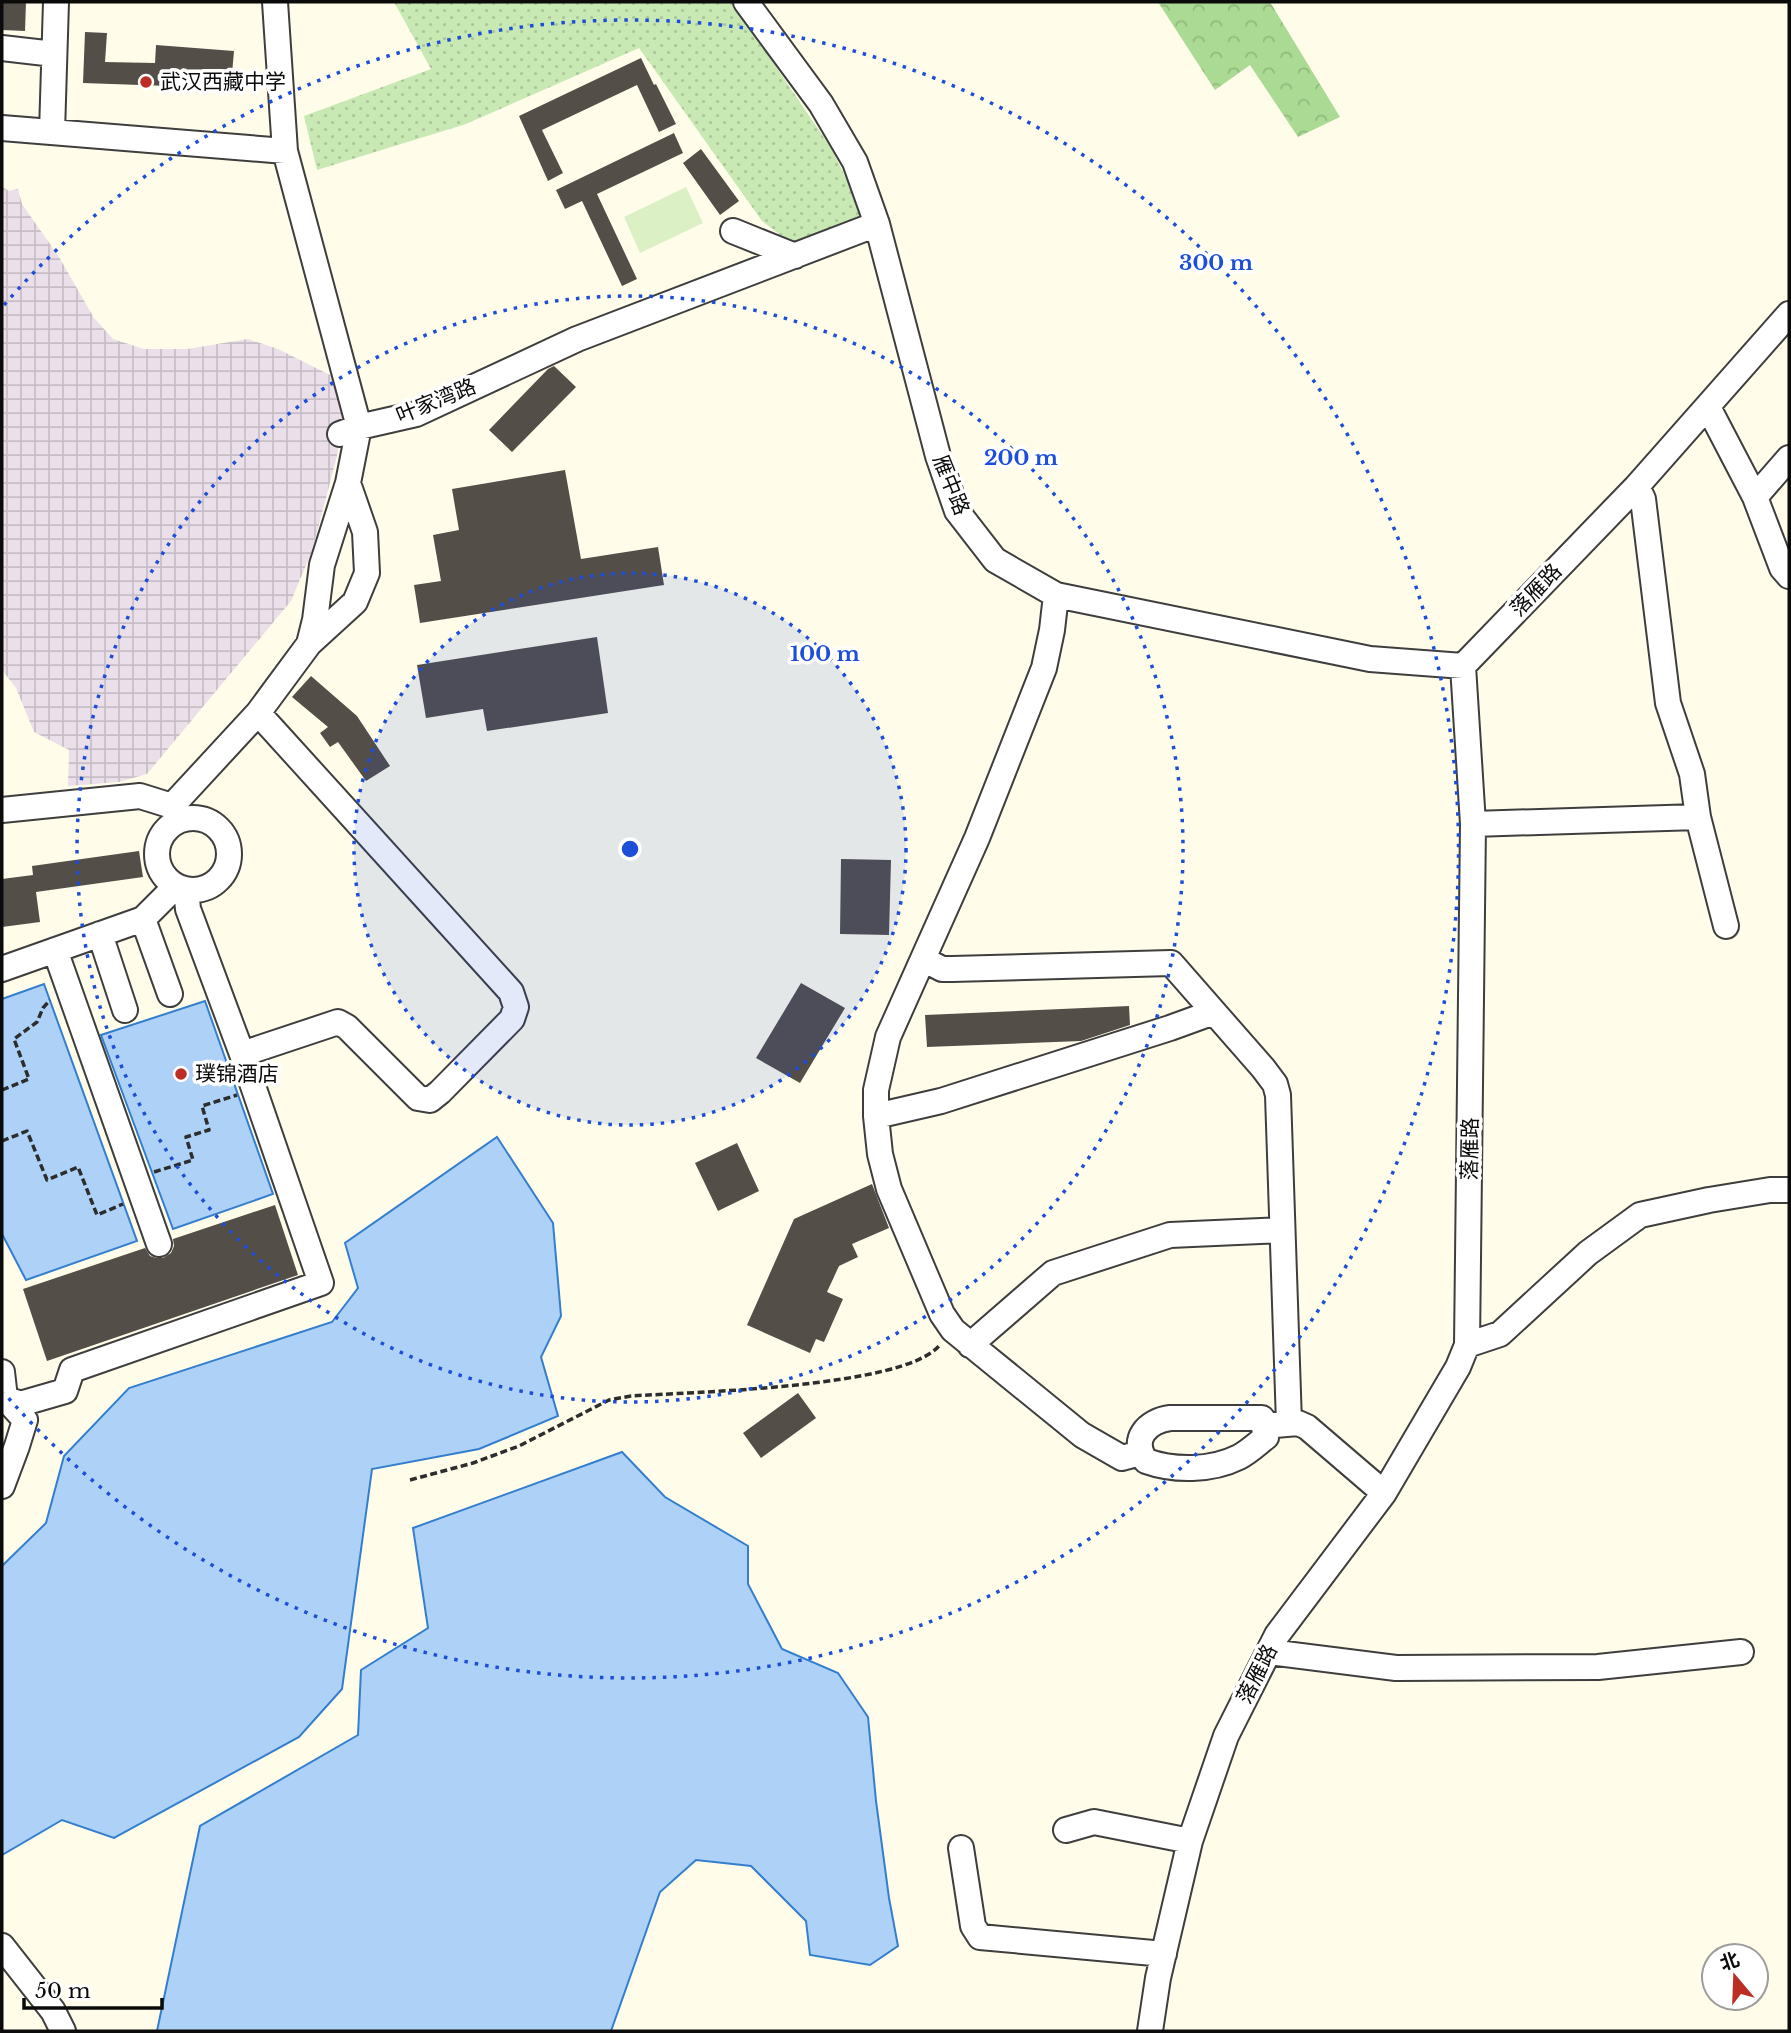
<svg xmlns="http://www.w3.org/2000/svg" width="1791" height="2033" font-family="'Libre Baskerville','Noto Sans SC',serif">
<defs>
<pattern id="industrial-grid" width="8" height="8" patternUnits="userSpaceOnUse" patternTransform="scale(1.75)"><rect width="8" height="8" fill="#ebdfea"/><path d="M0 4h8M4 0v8" fill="none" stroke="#c8bec7"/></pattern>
<pattern id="grass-dots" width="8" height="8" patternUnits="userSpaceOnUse" patternTransform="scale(1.75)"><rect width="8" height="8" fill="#c9e9b4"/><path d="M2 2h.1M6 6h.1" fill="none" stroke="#abc699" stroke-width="1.8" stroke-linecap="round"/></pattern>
<pattern id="forest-crowns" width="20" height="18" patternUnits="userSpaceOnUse" patternTransform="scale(1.75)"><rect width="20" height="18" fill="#aada93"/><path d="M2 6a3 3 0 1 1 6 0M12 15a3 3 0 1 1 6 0" fill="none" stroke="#91ba7d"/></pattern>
</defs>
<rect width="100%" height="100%" fill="#fffdea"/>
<path fill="url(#industrial-grid)" d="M2,187L9,191L18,189L22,204L59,257L94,318L113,339L144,349H187L248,339L278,349L334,377L343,411L337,456L312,551L291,601L147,774L119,782L68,786L69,750L34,732L16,688L2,670Z"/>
<path fill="url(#grass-dots)" d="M394,2H732L831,148L864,214L795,246L762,221L639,48L466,124L317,170L304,116L431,69Z"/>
<path fill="url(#forest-crowns)" d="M1158,2H1270L1340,117L1298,137L1250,65L1215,90Z"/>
<path fill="#dcf0c6" d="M686,187L703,223L640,253L624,217Z"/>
<path fill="#aed2f7" stroke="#347ece" stroke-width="2" d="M44,984L137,1241L26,1280L2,1234V999Z
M205,1001L273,1194L173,1229L101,1035Z
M497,1137L553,1223L561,1316L541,1357L558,1416L479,1449L372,1469L342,1689L299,1737L114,1838L62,1820L2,1855V1566L46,1523L64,1456L129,1388L332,1322L358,1288L345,1243Z
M622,1452L665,1497L748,1546V1584L782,1649L838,1673L868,1717L876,1801L889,1898L898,1946L870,1965L810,1955L806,1921L751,1866L696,1860L660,1892L611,2031H157L200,1826L358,1735L361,1670L428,1628L413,1528Z"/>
<path fill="#544e48" d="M2,2H26L25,31L2,30Z
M85,32L107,33L105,62L155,63L156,45L234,51L232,74L170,69L169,86L83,83Z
M641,58L654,85L656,84L676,124L659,132L637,85L542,130L563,173L548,181L519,116Z
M674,133L683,153L597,194L637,279L622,286L582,201L565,209L556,190Z
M701,149L739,201L720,215L683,163Z
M554,366L576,387L512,452L489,430L548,369Z
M565,470L581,559L658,547L664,585L420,623L414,585L441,581L433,535L459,530L452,489Z
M597,637L608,713L487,731L483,709L426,718L417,665Z
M311,676L357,716L390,766L366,781L338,742L330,747L320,733L328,727L292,697Z
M139,851L143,877L36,892L40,922L2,927V879L33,875L32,866Z
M841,859L891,860L889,935L840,934Z
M801,983L845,1008L800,1083L756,1058Z
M1129,1006L1130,1025L1081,1041L927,1047L925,1015Z
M737,1143L759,1191L718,1211L695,1163Z
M872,1184L889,1228L852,1244L858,1257L839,1266L827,1292L843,1299L824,1342L816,1339L810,1353L747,1325L794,1219Z
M275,1205L298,1275L47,1361L23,1289L145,1248L150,1256L156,1258H163L171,1253L174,1246L173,1239Z
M798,1393L816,1418L761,1458L743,1433Z"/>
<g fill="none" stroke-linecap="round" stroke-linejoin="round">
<defs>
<path id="minor" d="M746,2L821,104L855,162L877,224L938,456L957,511L995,560L1056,595L1370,659L1463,666
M2,48L54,54
M2,128L285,151
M52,132L56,2
M733,231L795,256
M1708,407L1755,497L1782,568L1789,576
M340,434L359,427L416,414L577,339L877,224
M1637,486L1643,499L1668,703L1692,774L1698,817L1726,926
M1755,497L1789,458
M1056,595L1052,630L1044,668L977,838L888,1037L876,1090V1116L880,1154L889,1189L942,1314L953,1330L1082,1435L1122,1458L1140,1453
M309,644L355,602L367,573L365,532L348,483
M172,806L258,713L309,644L315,620L322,565L348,483L359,427L285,151L275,2
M2,810L140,796L172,806L179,820
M157 854a36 36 0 1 1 72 0a36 36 0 1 1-72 0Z
M1473,824L1698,817
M143,919L170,994
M100,934L125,1010
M55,950L159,1244
M923,959L942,969H952L1171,963L1263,1068L1275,1084L1278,1095L1289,1423
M2,969L143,919L176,886
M242,1054L338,1022L347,1027L418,1098L430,1100L440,1092L512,1019L516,1007L511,992L258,713
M876,1116L941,1101L1170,1028L1214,1012
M970,1345L1053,1273L1170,1235L1282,1230
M1467,1345L1500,1334L1588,1253L1640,1215L1709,1200L1770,1190H1789
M2,1372L5,1398L25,1420L17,1446L2,1486
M2,1399L5,1398L20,1404L65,1391L72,1370L321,1283L242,1054L188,909L186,889
M1170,1418H1262L1266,1437C1257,1444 1249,1452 1239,1457C1211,1471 1174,1471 1146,1461C1130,1440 1147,1421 1170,1418Z
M1275,1425L1298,1423L1307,1427L1384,1493
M1269,1652L1396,1668L1598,1667L1741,1652
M1066,1830L1094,1822L1190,1841
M961,1848L973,1926L980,1937L1164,1954
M2,1946L53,2011L63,2031
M1150,2031L1158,1978L1190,1841L1226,1736L1277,1635L1384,1493L1458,1367L1467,1345L1473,824L1463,666L1637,486L1789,314"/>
</defs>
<use href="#minor" stroke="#3e3e3e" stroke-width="28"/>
<path stroke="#2d2d2d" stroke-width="3.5" stroke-dasharray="7 3.5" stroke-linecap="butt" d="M2,1090L29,1079L14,1039L37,1022L43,1008L50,1000
M2,1141L27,1131L47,1180L78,1167L97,1215L123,1204
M154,1172L193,1160L186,1137L209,1130L202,1106L237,1095
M410,1480L473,1463L519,1446L609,1400L631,1396C691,1392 902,1388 939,1346"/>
<use href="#minor" stroke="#fff" stroke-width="24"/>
</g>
<circle cx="630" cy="849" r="276" fill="#1d4ed8" fill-opacity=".12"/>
<g fill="none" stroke="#1d4ed8" stroke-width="3.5" stroke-dasharray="3.5 7">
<circle cx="630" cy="849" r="276"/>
<circle cx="630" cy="849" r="553"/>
<path d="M4 305A829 829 0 1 1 4 1393"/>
</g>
<g fill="#bc2e23" stroke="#fff" stroke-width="2.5">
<circle cx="146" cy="82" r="7"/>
<circle cx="181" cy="1074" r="7"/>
</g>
<g text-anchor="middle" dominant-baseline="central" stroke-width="7" stroke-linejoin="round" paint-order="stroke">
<g font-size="21" fill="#0b0b0b" stroke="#fff" text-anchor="start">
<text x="160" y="82">武汉西藏中学</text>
<text x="195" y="1074">璞锦酒店</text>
</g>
<g font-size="21" fill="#0b0b0b" stroke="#fff">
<text transform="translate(436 401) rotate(-22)">叶家湾路</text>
<text transform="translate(951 485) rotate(68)">雁中路</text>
<text transform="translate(1536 590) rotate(-46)">落雁路</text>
<text transform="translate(1470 1149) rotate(-89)">落雁路</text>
<text transform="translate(1257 1674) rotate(-63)">落雁路</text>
</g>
</g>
<circle cx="630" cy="849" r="10" fill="#1d4ed8" stroke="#fff" stroke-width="3.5"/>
<g font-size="21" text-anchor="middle" font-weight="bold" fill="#1d4ed8" stroke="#fff" stroke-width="7" stroke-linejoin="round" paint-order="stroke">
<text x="1216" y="270">300 m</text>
<text x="1021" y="465">200 m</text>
<text x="825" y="661">100 m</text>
</g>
<rect width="1791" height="2033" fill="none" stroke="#0b0b0b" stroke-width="7"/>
<g transform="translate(1735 1977) rotate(341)"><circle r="33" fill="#ffffff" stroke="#9d9d9d" stroke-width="2"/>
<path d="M0-5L12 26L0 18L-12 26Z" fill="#bc2e23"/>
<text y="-10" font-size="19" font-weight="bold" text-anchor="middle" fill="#0b0b0b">北</text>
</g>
<path d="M24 1998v10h138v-10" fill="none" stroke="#0b0b0b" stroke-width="3.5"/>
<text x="35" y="1998" font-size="21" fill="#0b0b0b" stroke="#ffffff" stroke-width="5" paint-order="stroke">50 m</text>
</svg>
